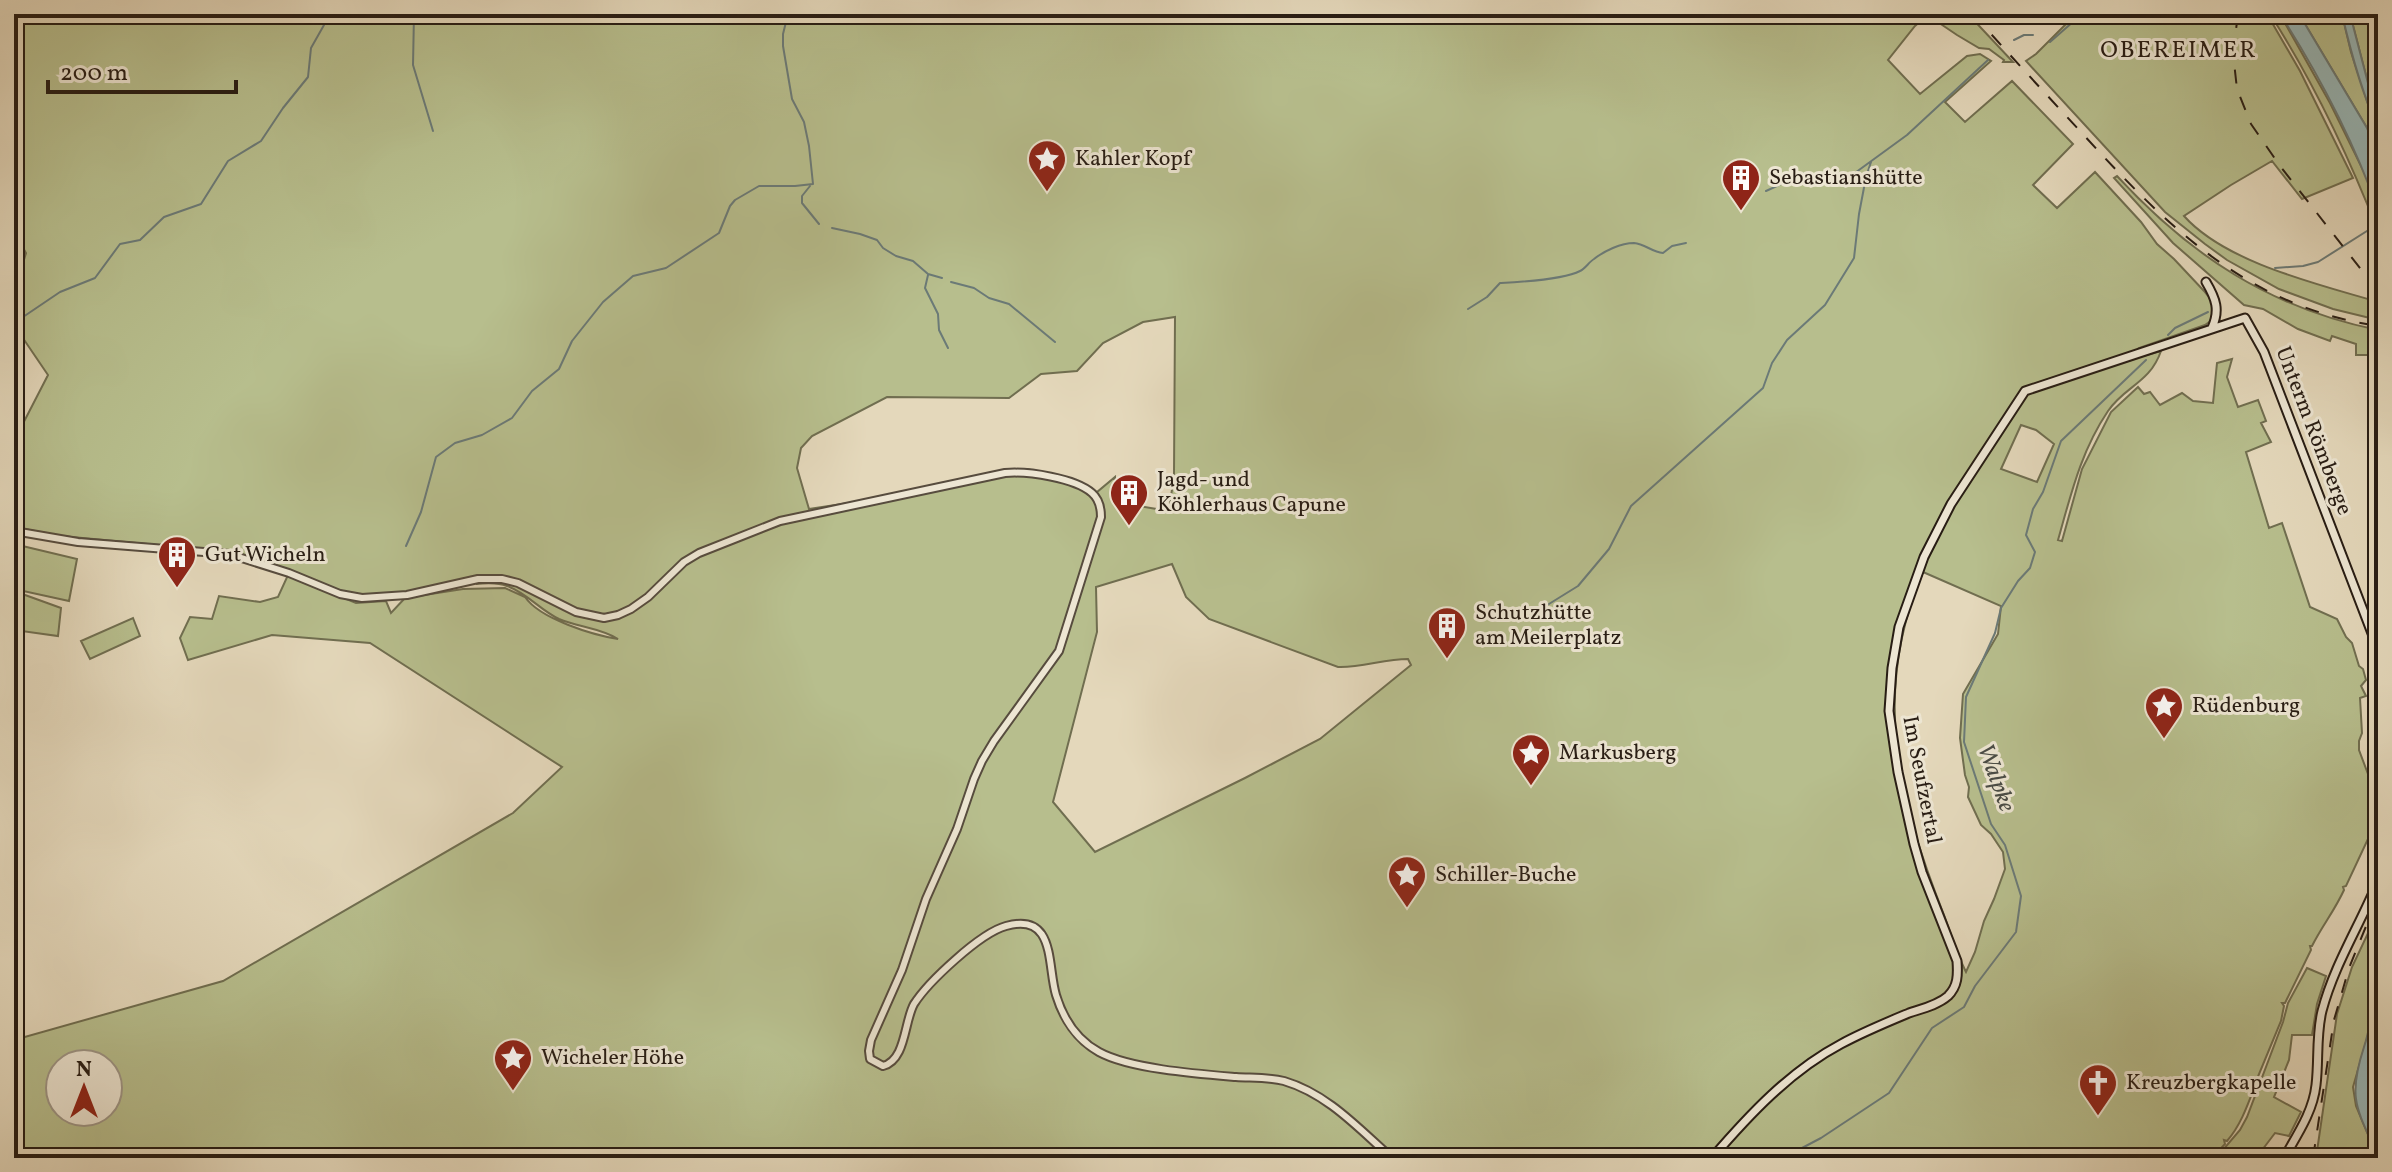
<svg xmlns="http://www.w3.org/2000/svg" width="2392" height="1172" font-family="Vollkorn,serif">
<rect width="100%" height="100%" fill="#e4d8bb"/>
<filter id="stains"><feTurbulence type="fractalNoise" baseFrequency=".0025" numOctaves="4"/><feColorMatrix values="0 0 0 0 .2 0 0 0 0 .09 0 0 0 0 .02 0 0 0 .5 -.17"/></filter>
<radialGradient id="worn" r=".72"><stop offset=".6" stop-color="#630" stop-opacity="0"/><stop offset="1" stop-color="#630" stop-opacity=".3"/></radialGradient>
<path fill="#b7be8d" stroke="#706e50" stroke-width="2" fill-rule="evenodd" d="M14,14H1917L1923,19L1915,26L1888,60L1920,94L1967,56L1980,54L1991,61L1945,102L1965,122L2012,81L2073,144L2033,185L2057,208L2095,172L2141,222L2157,244L2174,259L2204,291L2212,301V320L2205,325L2139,348L2143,356L2161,351C2150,383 2125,386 2108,411C2081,451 2071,494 2058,540L2062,541L2082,469L2111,412L2138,387L2144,394L2150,392L2160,405L2182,393L2193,401L2213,403L2217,363L2232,359L2227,377L2238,407L2258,400L2266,421L2261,423L2271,442L2246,452L2269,528L2282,523L2310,607L2337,619L2346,637L2352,643L2359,666L2363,669L2366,680L2361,686L2366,696L2360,698L2362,733L2359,741V750L2368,774L2372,778L2375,796L2370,799L2372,803L2368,839L2346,886L2343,887L2344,890C2335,910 2322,926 2312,946H2310L2311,950L2285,1003H2282L2284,1006L2281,1021L2257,1079H2253L2252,1082L2256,1083C2248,1104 2241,1125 2227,1141L2224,1140L2225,1144L2212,1158H14V1040L223,981L513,813L562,767L370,643L272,635L188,660L180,638L190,617L212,619L219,596L260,602L278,597L288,575L356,603L386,601L391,613L405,598L463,589L505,588L525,597C540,619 593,635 618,639C601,628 578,627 559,619C540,610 527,593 507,586C497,582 486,583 476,584L483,580L383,597L340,594V591L285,569L234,552L61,536L14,527V441L48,375L14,325V293L26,253L14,231ZM1175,317L1174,475L1169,511L1114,502L1115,477L1097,492L1044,473L1027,469L1008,470L901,495L809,509L797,468L801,448L812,436L887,397L1009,398L1041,374L1077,371L1103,343L1143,322ZM2021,425L2036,430L2054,444L2037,482L2001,469ZM1172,564L1186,597L1209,619L1338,667C1361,668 1384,659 1408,659L1411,665L1320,739L1245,778L1095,852L1053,802L1097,632L1096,587ZM1923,572L2001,606L1998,634L1963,694L1960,738L1965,775L1969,787L1968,797L1981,825L1991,834L2003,852L2005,869L1994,899L1984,921L1975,952L1966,972C1957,954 1951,934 1944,915C1898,799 1871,692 1923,572ZM60,1064H108V1112H60Z
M1926,14H1968L2013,62H2003L2004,60L1989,49L1979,48L1957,35Z
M2076,14H2267L2300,71L2353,178L2302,199L2272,161L2231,185L2184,216C2226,263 2318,284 2378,302V320L2333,309L2279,289L2227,260L2205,244L2165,212L2026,61L2036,54Z
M2270,14H2280L2281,16L2330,103L2367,178L2378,210V231C2349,157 2313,81 2270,14Z
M2299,14H2342L2351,52L2369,107L2378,128V153L2367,128Z
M2350,14H2378V109L2369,87Z
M2117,176C2191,256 2270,308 2378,330V355H2356V344L2332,336L2330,341L2298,329L2263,309L2244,305L2173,243L2114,178Z
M14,544L77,559L69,601L14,589Z
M14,591L61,608L58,636L14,630Z
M133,618L140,636L90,659L81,641Z
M2378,912V1013L2368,1028V1035L2353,1087L2356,1106L2378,1158H2316L2337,1014L2352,967Z
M2307,968L2326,976L2317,1004L2312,1035H2292L2289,1060L2274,1097L2301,1112L2289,1136L2275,1133L2256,1158H2216L2240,1130L2247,1117L2283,1022L2288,1003Z"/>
<path fill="#98b8b9" stroke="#6b7a77" stroke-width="2" d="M2280,14H2299L2367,128L2378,153V210C2354,142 2319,75 2280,14Z
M2342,14H2350L2369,87L2378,109V128C2361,91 2351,53 2342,14Z
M2378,1013V1056L2368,1092L2370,1107L2378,1125V1156C2357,1109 2347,1099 2364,1047C2370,1030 2366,1028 2378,1013Z"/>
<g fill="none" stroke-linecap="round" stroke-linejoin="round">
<path stroke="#6b7a77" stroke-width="2" d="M414,14L413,65L433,131
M2014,40L2024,35H2033
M2050,42L2082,14
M1827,179L1834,182L1848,178L1907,135L1988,60
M810,186L802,196V203L819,224
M1766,191L1805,173L1825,178
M832,228L860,234L877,240L883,248L896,256L913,261L928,274L942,278
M2275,268L2303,266L2318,262L2378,224
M928,275L925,288L938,314L939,330L948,348
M951,282L974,288L989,298L1009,304L1055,342
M1468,309L1487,297L1500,283C1520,282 1563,280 1580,271C1585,269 1589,262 1594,259C1604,251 1621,243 1634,243C1645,244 1652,252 1663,253L1672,246L1686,243
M23,317L60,292L95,278L120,244L140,240L164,217L201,204L228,161L261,141L283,108L308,77L311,48L324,25L326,14
M2168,335L2175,328L2208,312
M406,546L421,512L436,457L455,443L482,435L512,418L532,391L559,369L572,341L603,302L633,276L666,268L719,233L730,206L735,200L759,186H795L813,184L809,146L804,122L792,99L783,46V34L788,14
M1536,612L1578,586L1609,549L1631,506L1763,388L1772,363L1787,340L1825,305L1854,258L1859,214L1866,177L1871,162
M1783,1158L1821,1138L1889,1093L1932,1028L1964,1007L1975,986L2016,932L2021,896L2005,845L1991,824L1964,742L1966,697L1995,633L2001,608L2018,581L2030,568L2035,552L2026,535L2033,509L2043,492L2061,441L2146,360"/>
<defs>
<path id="tertiary" d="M14,531L78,542L229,554L289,573L340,594L362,598L407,595L478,579H502L518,583L576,612L604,618L618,615L631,609L648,597L684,562L699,553L780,521L1005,473C1028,471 1075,478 1092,493C1099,499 1101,509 1101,517L1059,651L994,741L982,761L974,779L957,829L926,899L902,970L871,1040L869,1051L870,1059L883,1066C906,1060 904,1022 914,1004C928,982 980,933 1006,926C1056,912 1047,965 1056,995C1063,1018 1077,1040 1099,1052C1130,1069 1199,1074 1236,1077C1252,1078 1268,1077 1284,1081C1328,1094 1359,1129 1392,1158"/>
<path id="secondary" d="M2206,282C2216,299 2220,310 2212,328
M1712,1158C1749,1115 1790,1071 1841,1044C1863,1032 1885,1023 1909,1013C1921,1009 1938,1005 1948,996C1958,986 1958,975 1957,961L1922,872L1914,844L1898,772L1889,711L1892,668L1899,627L1924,557L1951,504L2025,391L2245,318L2264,352L2378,649
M2284,1158C2297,1135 2313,1112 2316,1085C2319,1061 2316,1035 2322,1011C2334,965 2360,925 2378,881"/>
</defs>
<use href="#tertiary" stroke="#574c3e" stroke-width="10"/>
<use href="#secondary" stroke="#281d14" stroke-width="11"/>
<use href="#tertiary" stroke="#ede6d3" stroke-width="6"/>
<use href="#secondary" stroke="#ede6d3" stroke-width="7"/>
<path stroke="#281d14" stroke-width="2" stroke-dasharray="14 14" stroke-linecap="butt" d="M1973,14C2008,53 2044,92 2080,131C2166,225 2245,306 2378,326
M2238,14L2233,53L2237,89L2251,124L2280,166L2378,291
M2313,1158L2334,1020L2349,968L2378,897"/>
</g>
<defs>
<symbol id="sight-pin" viewBox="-11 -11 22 30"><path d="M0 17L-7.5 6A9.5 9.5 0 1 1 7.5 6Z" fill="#8f2418" stroke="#ede6d3"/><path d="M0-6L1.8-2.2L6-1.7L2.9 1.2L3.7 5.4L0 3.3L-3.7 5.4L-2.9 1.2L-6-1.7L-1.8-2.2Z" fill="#fff"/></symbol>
<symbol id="building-pin" viewBox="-11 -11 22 30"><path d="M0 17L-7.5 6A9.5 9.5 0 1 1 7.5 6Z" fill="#8f2418" stroke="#ede6d3"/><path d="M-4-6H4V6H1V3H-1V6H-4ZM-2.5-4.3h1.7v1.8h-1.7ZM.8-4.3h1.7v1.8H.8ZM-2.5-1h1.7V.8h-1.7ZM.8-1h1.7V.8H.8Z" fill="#fff"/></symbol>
<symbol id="church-pin" viewBox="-11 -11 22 30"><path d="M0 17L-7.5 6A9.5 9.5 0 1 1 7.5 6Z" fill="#8f2418" stroke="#ede6d3"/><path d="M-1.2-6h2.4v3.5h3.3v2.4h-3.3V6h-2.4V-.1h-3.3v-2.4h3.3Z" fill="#fff"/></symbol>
</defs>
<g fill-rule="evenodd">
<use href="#sight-pin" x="1025" y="137" width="44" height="60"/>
<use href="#building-pin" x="1719" y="156" width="44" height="60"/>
<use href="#building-pin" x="1107" y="471" width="44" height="60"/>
<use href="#building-pin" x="155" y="533" width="44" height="60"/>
<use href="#building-pin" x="1425" y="604" width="44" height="60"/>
<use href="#sight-pin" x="2142" y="684" width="44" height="60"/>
<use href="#sight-pin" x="1509" y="731" width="44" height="60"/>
<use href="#sight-pin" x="1385" y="853" width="44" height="60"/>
<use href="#sight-pin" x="491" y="1036" width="44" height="60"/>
<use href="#church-pin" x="2076" y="1061" width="44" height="60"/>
</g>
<g text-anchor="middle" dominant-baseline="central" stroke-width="6" stroke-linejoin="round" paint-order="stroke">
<g font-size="22" fill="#281d14" stroke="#ede6d3" text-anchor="start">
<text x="1075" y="159">Kahler Kopf</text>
<text x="1769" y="178">Sebastianshütte</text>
<text x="1157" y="480">Jagd- und<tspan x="1157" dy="25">Köhlerhaus Capune</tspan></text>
<text x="205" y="555">Gut Wicheln</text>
<text x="1475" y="613">Schutzhütte<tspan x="1475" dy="25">am Meilerplatz</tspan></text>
<text x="2192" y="706">Rüdenburg</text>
<text x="1559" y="753">Markusberg</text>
<text x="1435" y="875">Schiller-Buche</text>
<text x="541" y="1058">Wicheler Höhe</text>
<text x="2126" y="1083">Kreuzbergkapelle</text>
</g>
<g font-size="22" fill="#281d14" stroke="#ede6d3">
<text transform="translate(2313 431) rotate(69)">Unterm Römberge</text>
<text transform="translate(1921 780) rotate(79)">Im Seufzertal</text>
</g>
<g font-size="24" letter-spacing="2" fill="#281d14" stroke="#ede6d3">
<text x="2179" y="51">OBEREIMER</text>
</g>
<g font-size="24" font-style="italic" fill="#4a4c46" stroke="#ede6d3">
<text transform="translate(1995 778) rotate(70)">Walpke</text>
</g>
</g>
<rect width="2392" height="1172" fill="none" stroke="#e4d8bb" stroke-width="48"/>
<rect x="16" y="16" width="2360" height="1140" fill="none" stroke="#281d14" stroke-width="4"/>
<rect x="24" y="24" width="2344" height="1124" fill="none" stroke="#281d14" stroke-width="2"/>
<g transform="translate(84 1088)"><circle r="38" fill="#ede6d3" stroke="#9e9687" stroke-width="2"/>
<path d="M0-6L14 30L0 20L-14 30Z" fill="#8f2418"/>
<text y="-12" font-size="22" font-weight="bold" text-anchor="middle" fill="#281d14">N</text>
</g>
<path d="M48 80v12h188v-12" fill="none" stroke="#281d14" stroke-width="4"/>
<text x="60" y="80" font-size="24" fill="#281d14" stroke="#ede6d3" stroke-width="6" paint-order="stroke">200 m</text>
<rect width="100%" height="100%" filter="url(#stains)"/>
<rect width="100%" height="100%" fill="url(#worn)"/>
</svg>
